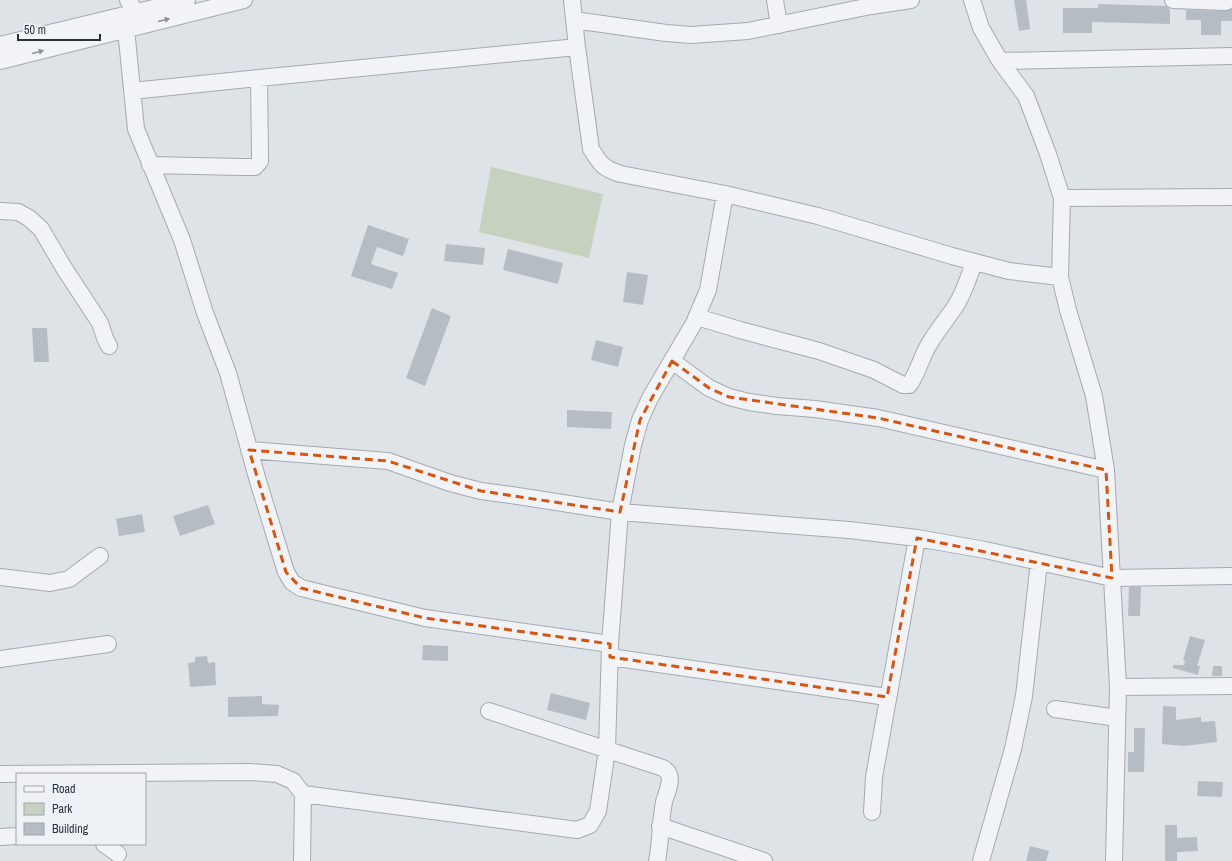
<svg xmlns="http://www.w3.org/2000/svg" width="1232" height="861" font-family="'Archivo Narrow',sans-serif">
<rect width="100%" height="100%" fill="#dee3e7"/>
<path fill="#c6d1c0" d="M491,167L603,194L589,258L479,232Z"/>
<path fill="#b6bcc4" d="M1014,0H1026L1030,29L1019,31Z
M1098,4L1166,6L1170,9V24L1092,22V33H1063V8H1098Z
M1232,9V21H1221V35H1201V20H1186V10L1226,11Z
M368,225L409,239L403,256L377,247L371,264L398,273L392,289L351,276Z
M446,244L485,248L483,265L444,261Z
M508,249L563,263L558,284L503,270Z
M627,272L648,275L643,305L623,302Z
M432,308L451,316L425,386L406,378Z
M32,328H47L49,362H34Z
M596,340L623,347L618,367L591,360Z
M567,410L612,412L611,429L567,427Z
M208,505L215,524L180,536L173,516Z
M142,514L145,532L119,536L116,519Z
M1129,587H1141L1140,616H1128Z
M1190,636L1205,640L1197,666H1200L1198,675L1173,668V665H1184L1185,660H1183Z
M423,645L448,646V661L422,660Z
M207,656L208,663L215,662L216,685L190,687L188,663L195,662V657Z
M1213,666H1222V676H1212Z
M551,693L590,703L586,720L547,710Z
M262,696V704L279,705L278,716L228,717V697Z
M1163,706L1176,707V720L1201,717V722L1215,721L1217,742L1184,746L1162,744Z
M1134,728H1145L1144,772H1128V752H1134Z
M1198,781L1223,782L1222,797L1197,796Z
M1165,825H1177V838L1197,837L1198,851L1177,852V861H1165Z
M1030,846L1049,851L1046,861H1026Z"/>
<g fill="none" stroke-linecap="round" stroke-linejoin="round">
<defs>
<path id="minor" d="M128,0L136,12L140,22
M572,0L577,47L591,149C601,165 604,169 621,174L725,194L818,216L952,256L1009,271L1060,277
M775,0L779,25
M972,0L981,28L1000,61L1026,96L1048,154L1062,198L1060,277L1068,310L1094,396L1106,470L1118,687L1114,861
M1173,0L1226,2
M122,16L126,29L136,129L182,240L205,313L228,373L258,481L286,572L292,582L301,588L425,618L610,644
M574,20L666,33L691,35L748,31L871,6L911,0
M0,45L187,0
M0,61L244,0
M1000,61L1232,56
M132,91L259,78L577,47
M150,165L242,167H255L260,161V155L259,78
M1062,198L1232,197
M0,211L18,212L29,218L41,229L64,268L100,323L105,338L109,346
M697,317L740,330L819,351L874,370L903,385H909C918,373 921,358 928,346C936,332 946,320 955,307C964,293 969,277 974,262
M672,361L709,388L729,397L749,402L777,406L815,409L878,418L1106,470
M249,450L388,461L450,483L481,491L511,495L620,512L849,530L917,538L985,550L1112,578L1232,576
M0,577L50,583L69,579L100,556
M610,657L887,697
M0,659L108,644
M1118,687L1232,686
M1055,709L1117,718
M489,711L663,768C666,770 668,771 669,775C672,783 666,794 664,802C660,822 661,841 657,861
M0,774L250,772L277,774L293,781L303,794L302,861
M303,794L577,830L590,825L598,811L607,750L610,644L620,512L633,445L640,420L650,398L694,323L708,290L725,194
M872,812L874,777L917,538
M660,826L764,861
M0,837L17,836
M104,844L118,854
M981,861L1013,749L1024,696L1039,562"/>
</defs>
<use href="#minor" stroke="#a4aab1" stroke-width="18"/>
<use href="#minor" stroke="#f1f3f6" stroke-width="16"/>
</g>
<defs><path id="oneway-solid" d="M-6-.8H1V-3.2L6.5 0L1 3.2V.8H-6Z"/></defs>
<g fill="#8c929a">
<use href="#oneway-solid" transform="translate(164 20) rotate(-14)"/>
<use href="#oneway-solid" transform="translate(38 52) rotate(-15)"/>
</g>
<path fill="none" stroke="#d55511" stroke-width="3" stroke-dasharray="8 5" stroke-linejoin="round" d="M672,361L709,388L729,397L878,418L1106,470L1112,578L917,538L887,697L610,657V644L425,618L301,588L286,572L249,450L388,461L481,491L620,512L640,420Z"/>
<rect x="16" y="773" width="130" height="72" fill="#eef1f5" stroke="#9fa5ab"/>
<rect x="24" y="786" width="20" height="6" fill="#f1f3f6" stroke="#9fa5ab"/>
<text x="52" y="793" font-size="12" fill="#28323d">Road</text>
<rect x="24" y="803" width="20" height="12" fill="#c6d1c0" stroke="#9fa5ab"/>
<text x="52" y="813" font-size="12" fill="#28323d">Park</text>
<rect x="24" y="823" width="20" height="12" fill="#b6bcc4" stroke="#9fa5ab"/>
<text x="52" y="833" font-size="12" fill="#28323d">Building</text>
<path d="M18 34v6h82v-6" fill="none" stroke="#28323d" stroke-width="2"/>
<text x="24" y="34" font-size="12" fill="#28323d" stroke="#eef1f5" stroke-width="3" paint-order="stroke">50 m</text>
</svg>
